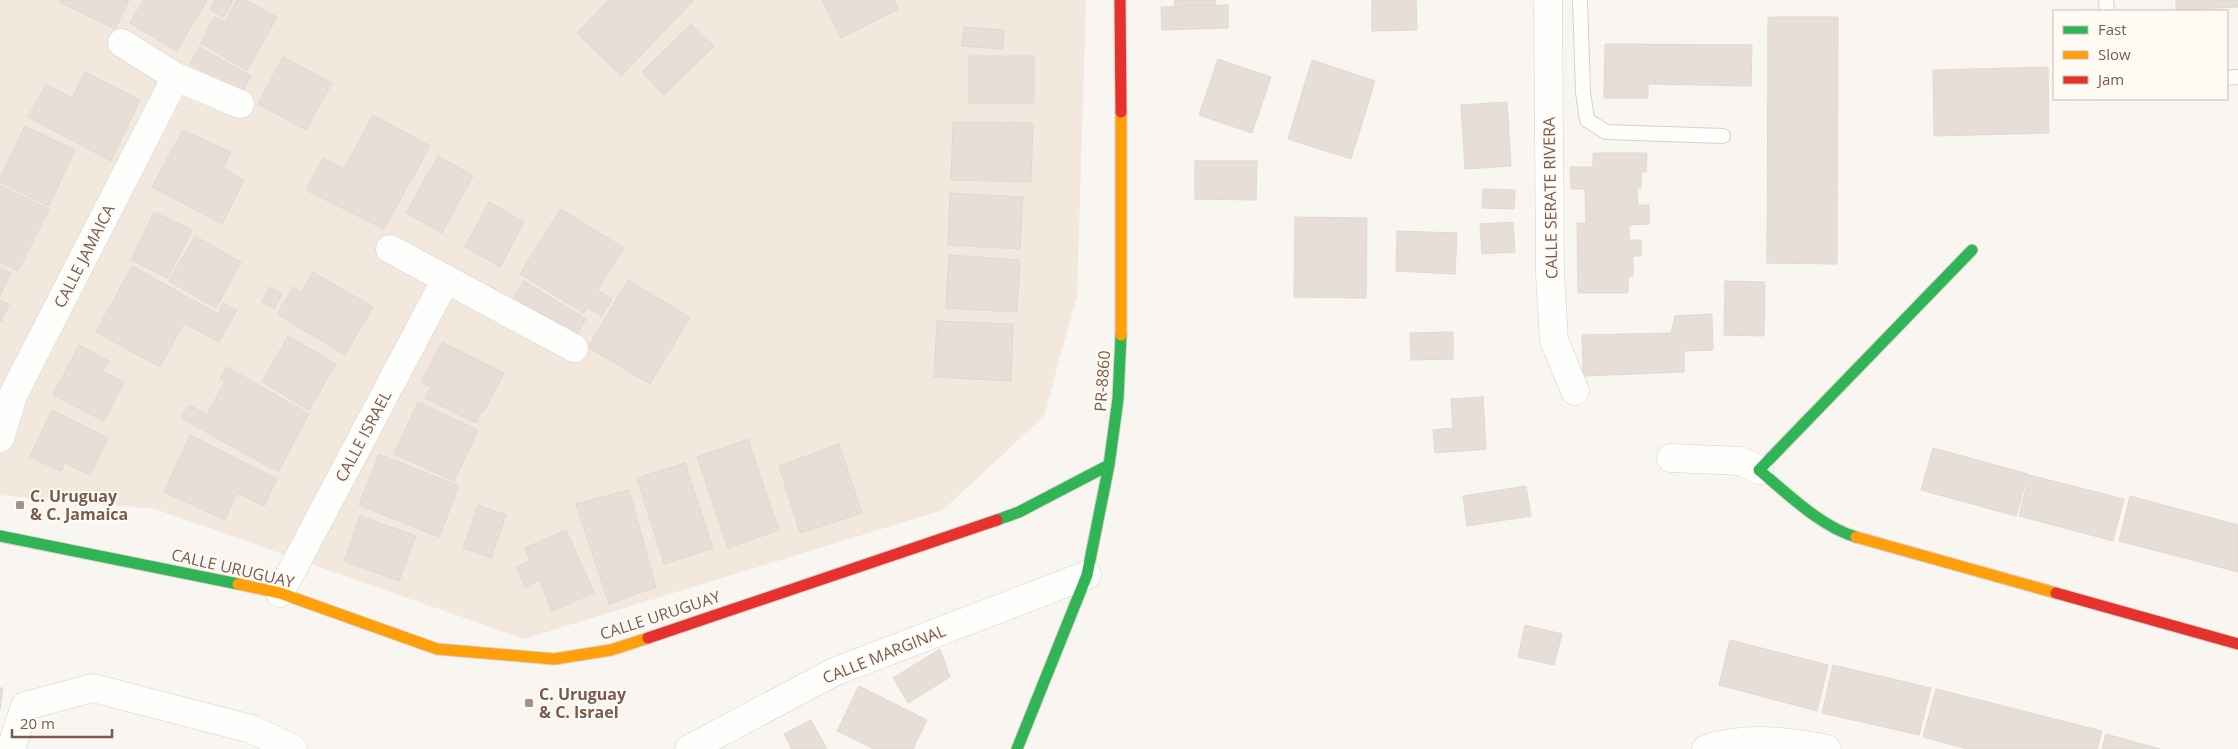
<svg xmlns="http://www.w3.org/2000/svg" width="2238" height="749" font-family="'Open Sans',sans-serif">
<rect width="100%" height="100%" fill="#f9f5f0"/>
<path fill="#f2e8de" d="M0,0H1086L1077,295L1044,416L943,510L524,639L155,509L0,495Z"/>
<path fill="#e6ded7" stroke="#e2d8d2" d="M60,0H129L115,29L59,2Z
M144,0H207L177,51L130,23Z
M215,0H233L224,17L210,10Z
M237,0H246L277,17L247,71L201,43L214,17L225,22Z
M609,0H694L621,76L577,33Z
M822,0H894L898,9L841,38Z
M1175,0H1216L1215,5L1174,7Z
M1372,0H1416L1417,30L1372,31Z
M2176,0H2238V7L2176,10Z
M1228,5V28L1162,30L1161,7Z
M1768,17H1838L1837,264L1767,263Z
M691,24L714,46L664,95L642,72Z
M964,27L1004,30L1003,49L962,46Z
M1605,44L1752,45L1751,86L1648,84V98H1604Z
M199,47L251,76L242,93L190,64Z
M969,56H1034V103H969Z
M283,57L332,83L306,130L258,104Z
M1218,59L1271,77L1252,133L1199,115Z
M1312,60L1375,81L1351,159L1288,139Z
M2048,67L2049,133L1934,136L1933,70Z
M85,72L140,100L111,161L28,117L46,84L72,98Z
M1507,102L1511,166L1465,169L1461,105Z
M373,115L430,146L384,229L306,190L323,158L344,169Z
M953,122L1033,123L1031,182L951,180Z
M25,126L75,150L49,206L0,182V178Z
M183,130L231,152L223,168L244,180L222,224L152,187Z
M1593,153H1647L1646,172H1641V188H1637L1638,205H1649V224L1629,225V240H1641V256H1633V276H1628V293H1578L1577,223H1586L1585,189H1571L1570,167H1593Z
M438,156L473,176L442,233L406,213Z
M1195,161H1257L1256,200L1195,199Z
M0,185L49,209L18,271L0,262Z
M1483,189L1515,190L1514,209L1482,208Z
M950,193L1023,197L1020,249L948,245Z
M489,202L524,222L500,267L465,247Z
M560,209L624,248L597,290L612,299L602,316L587,307L584,313L520,274Z
M154,212L192,230L168,278L131,260Z
M1295,217L1367,218L1366,298L1294,297Z
M1513,222L1515,252L1482,254L1480,224Z
M1397,231L1457,233L1455,274L1396,271Z
M195,236L241,262L216,308L169,281Z
M949,255L1020,260L1017,312L946,308Z
M132,266L218,314L223,303L237,310L219,342L184,323L160,367L96,332Z
M0,268L11,273L0,296Z
M313,272L373,307L345,355L277,314L293,287L301,292Z
M628,280L690,317L650,384L588,347Z
M524,281L586,319L573,340L511,302Z
M1725,281L1765,282L1764,336L1724,335Z
M269,287L282,294L274,309L262,302Z
M0,300L9,304L1,322L0,321Z
M1712,314L1713,350L1684,351V372L1583,376L1582,335L1671,333L1675,316Z
M937,321L1013,324L1011,381L934,377Z
M1453,332V359L1411,360L1410,333Z
M288,336L336,364L309,410L262,382Z
M442,342L504,373L483,413L481,412L476,423L425,398L431,387L421,382Z
M79,345L109,361L103,371L124,382L104,421L53,395Z
M227,367L309,414L278,472L181,418L189,405L207,415L225,381L220,378Z
M1483,397L1486,449L1435,453L1433,430L1453,428L1451,399Z
M418,402L478,430L454,481L394,454Z
M52,410L108,438L90,475L65,463L61,471L30,457Z
M190,435L277,479L264,506L237,493L225,520L164,492Z
M748,439L779,530L728,548L697,457Z
M839,444L862,513L800,533L779,466Z
M1933,448L2028,474L2016,516L1921,490Z
M379,454L459,486L439,537L359,505Z
M685,463L713,548L664,564L637,478Z
M2029,475L2124,499L2113,541L2019,516Z
M1526,486L1531,516L1467,526L1463,496Z
M629,490L656,587L609,604L576,504Z
M2130,496L2238,525V572L2119,541Z
M478,505L506,515L491,558L463,548Z
M360,516L416,536L399,581L344,561Z
M566,530L594,593L552,611L539,580L525,587L516,567L530,561L525,548Z
M1525,625L1562,634L1554,665L1518,657Z
M1730,640L1828,665L1817,711L1719,685Z
M940,649L950,677L908,703L893,678Z
M1833,665L1931,688L1919,735L1822,713Z
M859,686L927,720L913,749H874L837,731Z
M0,688H3L0,709Z
M1936,689L2102,731L2097,749H1968L1923,737Z
M811,720L827,749H792L784,734Z
M2106,734L2160,749H2102Z"/>
<g fill="none" stroke-linecap="round" stroke-linejoin="round">
<defs>
<path id="lane" d="M1580,0L1583,92L1587,120L1606,132L1723,136
M2106,0L2107,11
M2227,78L2238,77"/>
<path id="street" d="M1548,0L1550,274L1554,340L1575,391
M122,43L176,77L240,104
M390,249L574,348
M0,438L14,393L176,77
M1671,458L1740,461L1759,470
M280,593L446,279
M11,749L25,706L93,688L251,729L293,749
M689,749L834,672L1087,575
M1706,749C1745,736 1788,741 1827,749"/>
<path id="fast" d="M997,520L1019,512L1109,465
M0,536L238,584
M1856,537C1821,527 1787,493 1759,470L1972,250
M1017,749L1087,575L1109,465L1118,399L1121,335"/>
<path id="slow" d="M1121,112V335
M1856,537L2056,593
M238,584L280,593L437,649L554,659L611,650L648,638"/>
<path id="jam" d="M1120,0L1121,112
M2056,593L2238,644
M648,638L997,520"/>
</defs>
<use href="#lane" stroke="#d7d1cb" stroke-width="16"/>
<use href="#street" stroke="#d7d1cb" stroke-width="29"/>
<use href="#fast" stroke="#d9d2cb" stroke-width="13"/>
<use href="#slow" stroke="#d9d2cb" stroke-width="13"/>
<use href="#jam" stroke="#d9d2cb" stroke-width="13"/>
<use href="#lane" stroke="#fefefd" stroke-width="14"/>
<use href="#street" stroke="#fefefd" stroke-width="28"/>
<use href="#fast" stroke="#30b455" stroke-width="11"/>
<use href="#slow" stroke="#ff9f0a" stroke-width="11"/>
<use href="#jam" stroke="#e5322d" stroke-width="11"/>
</g>
<g fill="#a69286" stroke="#fffaf3" stroke-width="2">
<rect x="15" y="500" width="10" height="10" rx="2.5"/>
<rect x="524" y="698" width="10" height="10" rx="2.5"/>
</g>
<g text-anchor="middle" dominant-baseline="central" stroke-width="4" stroke-linejoin="round" paint-order="stroke">
<g font-size="16" fill="#7a5c4d" stroke="#fffaf3">
<text transform="translate(1550 198) rotate(-91)">CALLE SERATE RIVERA</text>
<text transform="translate(84 256) rotate(-63)">CALLE JAMAICA</text>
<text transform="translate(1102 381) rotate(-86)">PR-8860</text>
<text transform="translate(363 436) rotate(-62)">CALLE ISRAEL</text>
<text transform="translate(233 568) rotate(13)">CALLE URUGUAY</text>
<text transform="translate(660 615) rotate(-18)">CALLE URUGUAY</text>
<text transform="translate(884 654) rotate(-22)">CALLE MARGINAL</text>
</g>
<g font-size="16" font-weight="bold" fill="#7a5c4d" stroke="#fffaf3" text-anchor="start">
<text x="30" y="496">C. Uruguay<tspan x="30" dy="18">&amp; C. Jamaica</tspan></text>
<text x="539" y="694">C. Uruguay<tspan x="539" dy="18">&amp; C. Israel</tspan></text>
</g>
</g>
<rect x="2053" y="10" width="175" height="90" fill="#fffaf3" stroke="#cabbb1"/>
<rect x="2063" y="26" width="25" height="8" fill="#30b455" stroke="#cabbb1"/>
<text x="2098" y="35" font-size="15" fill="#7a5c4d">Fast</text>
<rect x="2063" y="51" width="25" height="8" fill="#ff9f0a" stroke="#cabbb1"/>
<text x="2098" y="60" font-size="15" fill="#7a5c4d">Slow</text>
<rect x="2063" y="76" width="25" height="8" fill="#e5322d" stroke="#cabbb1"/>
<text x="2098" y="85" font-size="15" fill="#7a5c4d">Jam</text>
<path d="M12 729v8h100v-8" fill="none" stroke="#7a5c4d" stroke-width="2.5"/>
<text x="20" y="729" font-size="15" fill="#7a5c4d" stroke="#fffaf3" stroke-width="4" paint-order="stroke">20 m</text>
</svg>
